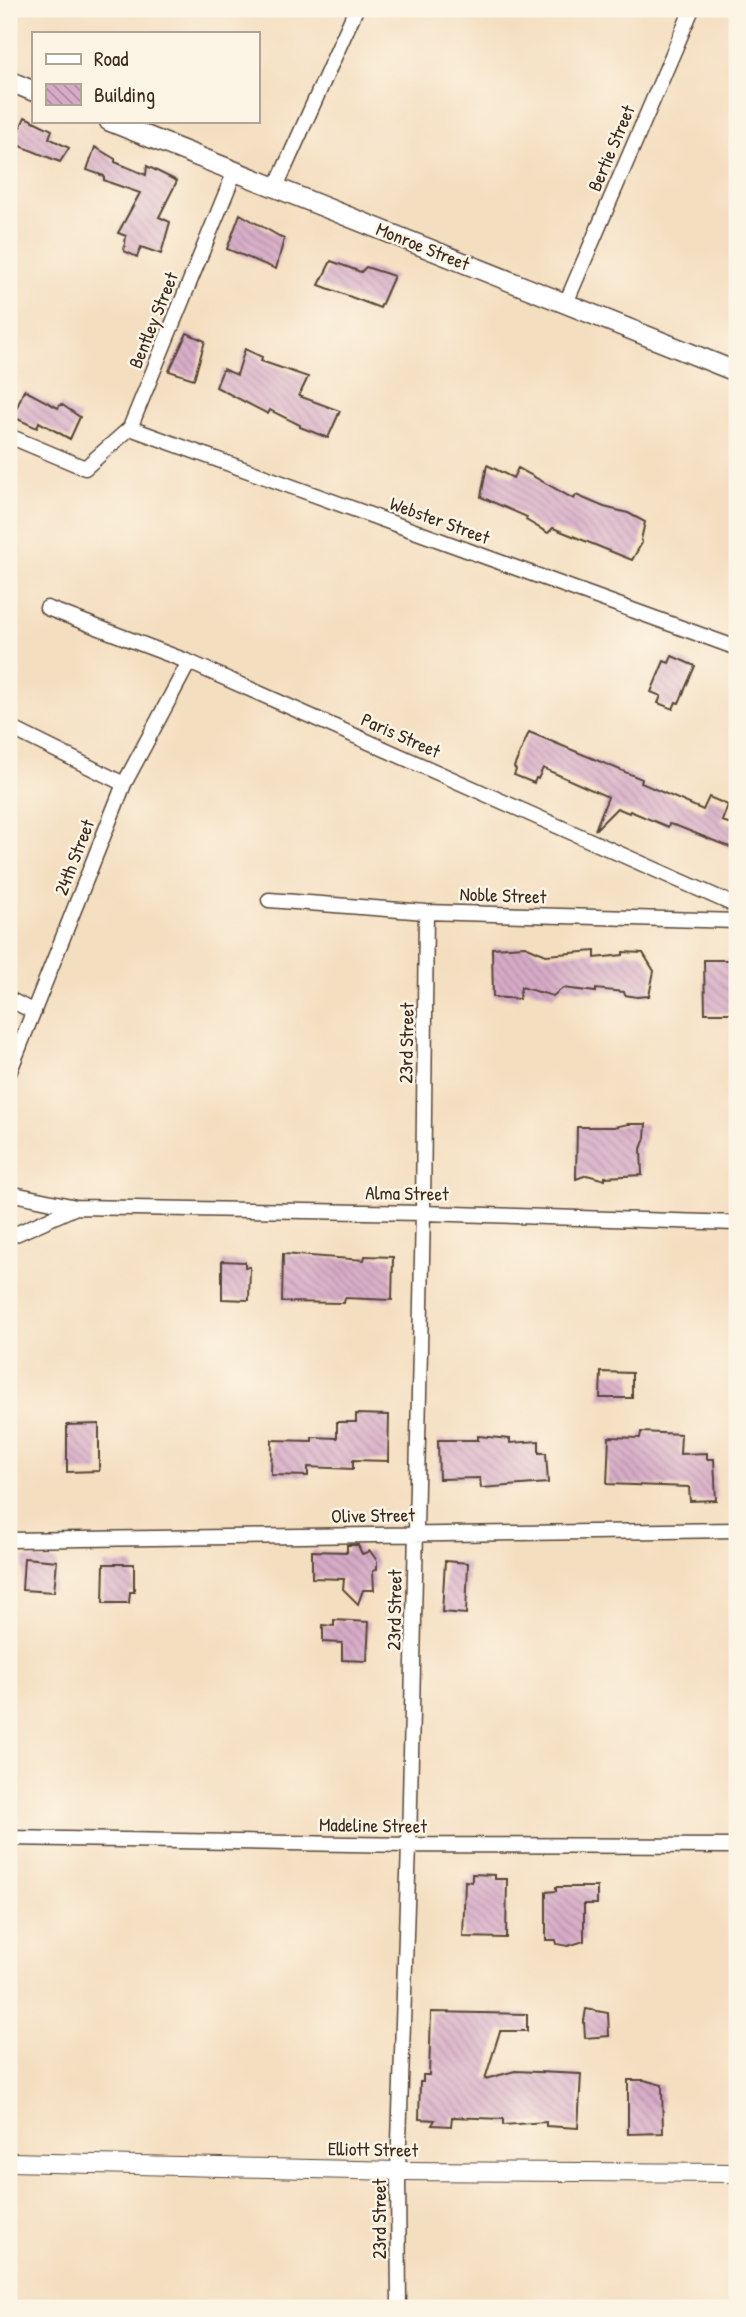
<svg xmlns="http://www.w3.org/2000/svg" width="746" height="2317" font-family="'Patrick Hand',sans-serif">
<defs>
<pattern id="building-back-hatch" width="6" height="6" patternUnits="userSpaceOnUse" patternTransform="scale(1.75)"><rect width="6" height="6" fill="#d7abc7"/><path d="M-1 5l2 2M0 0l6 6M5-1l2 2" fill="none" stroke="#b08ba1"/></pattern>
</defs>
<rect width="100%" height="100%" fill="#fcf5e5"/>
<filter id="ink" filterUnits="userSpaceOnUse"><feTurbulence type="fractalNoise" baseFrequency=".0143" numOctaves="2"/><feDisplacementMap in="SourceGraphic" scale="14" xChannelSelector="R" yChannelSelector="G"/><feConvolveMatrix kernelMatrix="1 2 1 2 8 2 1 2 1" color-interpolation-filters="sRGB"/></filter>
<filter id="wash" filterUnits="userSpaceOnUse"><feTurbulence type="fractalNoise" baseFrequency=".00686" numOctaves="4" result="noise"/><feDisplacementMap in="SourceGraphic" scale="28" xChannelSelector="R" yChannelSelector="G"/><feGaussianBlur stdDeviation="1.57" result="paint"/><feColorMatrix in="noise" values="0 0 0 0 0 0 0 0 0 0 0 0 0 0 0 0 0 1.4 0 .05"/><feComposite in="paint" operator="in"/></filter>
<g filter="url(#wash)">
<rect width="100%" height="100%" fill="#f4dec0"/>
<g id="blocks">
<path fill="url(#building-back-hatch)" d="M25,117L52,130L49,138L69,148L60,162L13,143Z
M95,147L115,159V162L146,175L147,166L177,181L159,217L170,222L161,254L141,247L137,257L124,251L126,236L118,233L140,193L111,183L104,180V176L87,170Z
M240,214L284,239L276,269L227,249Z
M331,261L361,272L366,267L394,276L380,308L319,285Z
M187,333L205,341L194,379L169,371Z
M245,349L262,357L261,361L308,377L299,396L340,411L328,438L300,427V425L270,410L268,414L216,387L223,369L237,375Z
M24,390L58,408L61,404L80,417L70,439L39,422L37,428L13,417Z
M487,465L513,478L518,468L574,499L576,495L604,507L628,513L645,522L641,540L642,543L632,560L553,528L548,533L526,520L527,517L481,497Z
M672,656L695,666L679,703L676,702L673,709L658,703L661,696L651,692L664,661L669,663Z
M529,732L642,779L641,783L703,810L709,797L728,805L722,821L737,826V850L677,826L669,824L668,827L630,811L629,813L617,808L595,830L608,797L543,768L538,779L536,778L534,783L514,775L516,770L514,767Z
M525,946L546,955L595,951V958L623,955V952L643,953L654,971L649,996L637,997L625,995L624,992L596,989V992L563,988L553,996L521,987L519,999L493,997L492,948Z
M704,960H737V1013H705Z
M629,1124H646L645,1138L641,1149L642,1175L605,1177V1180L587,1175L576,1179L577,1127H614Z
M283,1254L364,1260L365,1256L393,1257L392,1300L345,1298L344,1303L282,1302Z
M222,1261L245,1262V1267H250L249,1300L222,1299Z
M601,1372L632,1373V1398H600Z
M356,1414L389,1415L388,1461L353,1460V1469L308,1467V1476L271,1475L272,1440L312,1441V1437L337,1438V1422H356Z
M99,1424V1471L67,1472V1425Z
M641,1432L681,1434L680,1454L707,1453V1459H714L716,1500L690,1501L689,1487L607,1484L609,1437L640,1438Z
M478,1436L510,1439V1443L539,1441V1453H546L548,1483L481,1488L480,1478L439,1479L438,1440H478Z
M347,1545H358L362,1554L370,1551L377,1561V1569L373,1571L374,1590H363L358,1604L343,1589L344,1579L312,1578V1551L347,1552Z
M24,1558L57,1561L54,1592L22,1590Z
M445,1561L468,1563L466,1614L442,1612Z
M104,1564H134V1592H130L129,1603H103Z
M334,1620L369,1622L367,1661L342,1660V1643L323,1642V1625L334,1626Z
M472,1874L495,1875V1879H507L506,1938L463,1937L465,1881L472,1882Z
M556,1887H597V1904H584V1941L568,1946L557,1944L556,1940H546V1892L556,1891Z
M586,2009L608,2013L609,2036L585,2038L584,2021Z
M431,2012L527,2014V2031H500L485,2079L515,2071L581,2074L578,2128L546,2126V2122L503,2125V2119L452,2117L451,2126L432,2125L435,2120L419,2119L420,2082H423V2075H429Z
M628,2080H644L662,2085L663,2133L628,2134Z"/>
</g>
</g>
<g filter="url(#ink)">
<use href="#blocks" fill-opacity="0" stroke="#574536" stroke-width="2"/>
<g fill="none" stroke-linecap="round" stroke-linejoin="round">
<defs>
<path id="minor" d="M276,187L356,9
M566,303L692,9
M130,428L737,648
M9,436L85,468L130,428L235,171
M47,608L189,662L737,906
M9,727L124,784
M269,900L426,912L737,921
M9,999L34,1012
M9,1073L124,784L189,662
M9,1193L76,1207L423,1213L737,1223
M9,1237L76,1207
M9,1540L737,1530
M9,1838L409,1845L737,1846
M399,2308L398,2171L409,1845L423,1213L426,912"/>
<path id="tertiary" d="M9,2162L398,2171L737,2173"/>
<path id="secondary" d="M9,81L33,91
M109,121L737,372"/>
</defs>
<use href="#minor" stroke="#574536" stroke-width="17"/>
<use href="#tertiary" stroke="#574536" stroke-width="20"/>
<use href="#secondary" stroke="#574536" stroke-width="22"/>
<use href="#minor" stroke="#fff" stroke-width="14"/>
<use href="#tertiary" stroke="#fff" stroke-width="18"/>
<use href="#secondary" stroke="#fff" stroke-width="19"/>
</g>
</g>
<g text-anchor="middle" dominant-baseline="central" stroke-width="5" stroke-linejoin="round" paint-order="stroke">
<g font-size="19" fill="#3b2a1e" stroke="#fcf5e5">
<text transform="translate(611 148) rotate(-67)">Bertie Street</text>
<text transform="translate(423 246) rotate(22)">Monroe Street</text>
<text transform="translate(153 320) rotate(-68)">Bentley Street</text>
<text transform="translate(440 520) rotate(20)">Webster Street</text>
<text transform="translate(401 735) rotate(24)">Paris Street</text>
<text transform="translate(74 857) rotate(-69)">24th Street</text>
<text transform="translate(503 895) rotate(2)">Noble Street</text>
<text transform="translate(406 1043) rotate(-89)">23rd Street</text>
<text transform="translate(407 1193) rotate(1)">Alma Street</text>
<text transform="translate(373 1515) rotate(-1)">Olive Street</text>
<text transform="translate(394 1610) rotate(-89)">23rd Street</text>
<text transform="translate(373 1825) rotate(1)">Madeline Street</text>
<text transform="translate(373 2149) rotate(1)">Elliott Street</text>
<text transform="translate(379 2219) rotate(-90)">23rd Street</text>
</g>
</g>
<rect width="746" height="2317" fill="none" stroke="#fcf5e5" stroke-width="35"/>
<rect x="32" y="32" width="228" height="91" fill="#fcf5e5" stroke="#afa495" stroke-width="2"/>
<rect x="46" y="54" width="35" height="10" fill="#ffffff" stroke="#afa495" stroke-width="2"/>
<text x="94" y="66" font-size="21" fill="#3b2a1e">Road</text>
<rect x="46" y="84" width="35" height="21" fill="url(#building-back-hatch)" stroke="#afa495" stroke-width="2"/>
<text x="94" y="102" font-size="21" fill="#3b2a1e">Building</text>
</svg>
